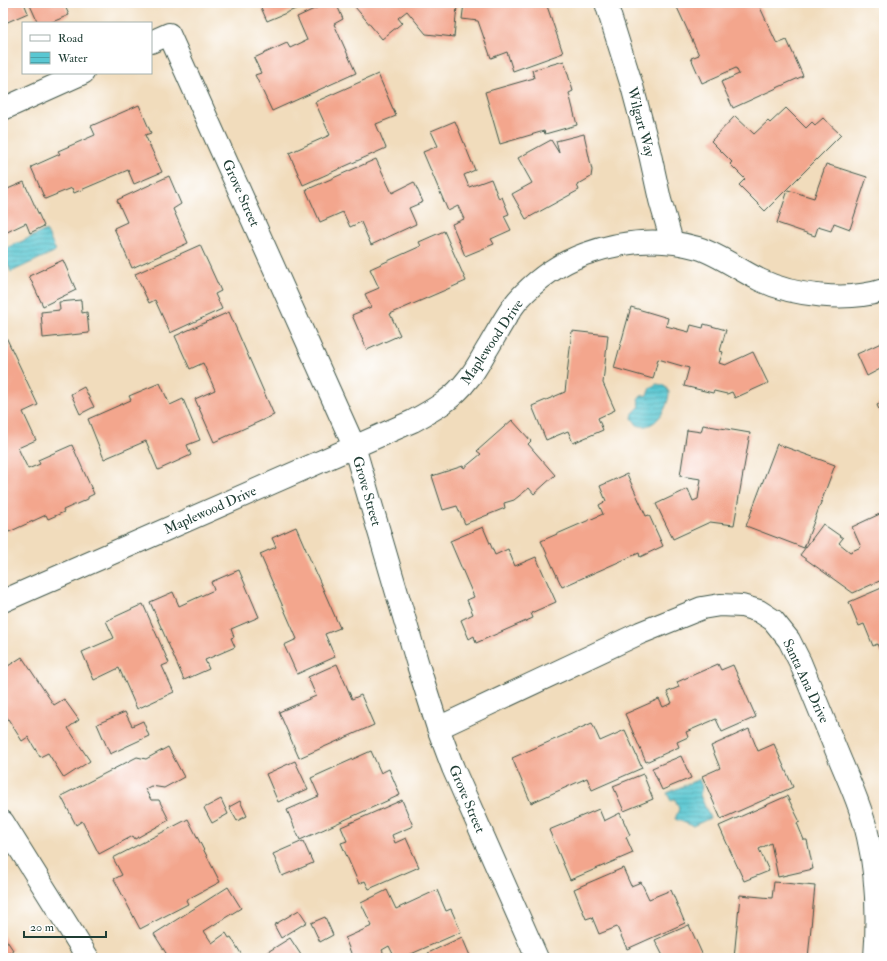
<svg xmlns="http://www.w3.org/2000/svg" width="887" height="961" font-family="'IM FELL Double Pica',serif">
<defs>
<pattern id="water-rules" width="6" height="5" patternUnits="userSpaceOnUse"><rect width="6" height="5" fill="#5ac7d2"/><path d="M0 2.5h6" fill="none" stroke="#4aa3ab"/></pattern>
</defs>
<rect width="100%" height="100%" fill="#fff"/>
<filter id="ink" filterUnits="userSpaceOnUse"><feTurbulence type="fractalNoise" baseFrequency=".025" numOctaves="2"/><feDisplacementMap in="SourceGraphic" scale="8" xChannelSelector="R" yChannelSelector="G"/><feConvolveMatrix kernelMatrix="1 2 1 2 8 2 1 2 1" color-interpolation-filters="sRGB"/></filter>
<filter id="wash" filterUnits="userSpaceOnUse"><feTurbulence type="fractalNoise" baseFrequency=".012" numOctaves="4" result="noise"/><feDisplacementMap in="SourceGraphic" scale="16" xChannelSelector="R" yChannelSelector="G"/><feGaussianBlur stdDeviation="0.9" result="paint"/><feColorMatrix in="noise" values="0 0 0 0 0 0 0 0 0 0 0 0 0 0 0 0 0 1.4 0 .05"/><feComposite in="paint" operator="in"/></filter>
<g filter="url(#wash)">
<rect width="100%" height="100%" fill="#f1dcbc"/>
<path fill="url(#water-rules)" stroke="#3c8283" d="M46,230L56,251L11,272L3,253V250Z
M656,384L664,385L669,392C669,407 655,432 637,425L632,418L633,413L640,406L638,400L641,396L647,395L650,388Z
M699,779L702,787L700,795L710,818L693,826L675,819L679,809L675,799L671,801L667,793Z"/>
<g id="blocks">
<path fill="#f3a68d" d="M3,3H24L28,13L3,24Z
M29,3H73L65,6L69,15L50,23H38Z
M259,3H310L267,21Z
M327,3H336L343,19L334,24L356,73L272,111L255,75L261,73L254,58L287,43L290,48L307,40L297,17Z
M359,3H433L434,5L457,6L454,37L426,34L407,11L398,18L402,23L382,39L355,7Z
M464,3H546L563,53L513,71L507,52L491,58L478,21L462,19Z
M675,3H758L777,44L787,40L803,76L733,108L721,82L739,74L736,68L702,83L691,58L699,55Z
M564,61L573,91L569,93L577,125L545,134L544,131L500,144L485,92L534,78L532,70Z
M378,74L396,116L376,124L386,148L303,185L289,153L330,135L315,102Z
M139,105L151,133L145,135L162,172L134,184L128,170L74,193L72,188L45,199L31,167L60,154L58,151L95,135L91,126Z
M786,108L806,128L812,122L815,125L823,118L841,135L765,211L739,185L745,179L730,164L732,162L711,141L735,116L754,134L768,121L770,123Z
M455,121L475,170L464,175L469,187L491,179L499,199L502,197L509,214L504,216L511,230L491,239L494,244L465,256L452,224L464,219L458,206L448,211L423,152L438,146L431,131Z
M584,134L592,170L591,177L577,185L579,190L526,219L512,194L532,183L518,158L551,140L559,153L556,141Z
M376,159L392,193L414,182L423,202L409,208L416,224L371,245L361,222L350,227L343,212L320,222L306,190Z
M826,164L867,177L850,229L834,223L831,231L818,227L815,236L777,223L788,190L814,198Z
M169,176L181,204L173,209L188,243L132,268L114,228L127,222L117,200Z
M24,182L44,226L30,233L26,223L3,234V191Z
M444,231L466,281L390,314L400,335L367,350L352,315L371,307L365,294L379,288L370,269L421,246L419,242Z
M200,245L221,291L215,294L222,309L170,333L155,300L149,303L135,274Z
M63,260L76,290L43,306L29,276Z
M81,300L82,313L87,312L89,333L43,338L41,312L60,310L59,302Z
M631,307L668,318L666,326L689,332L691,325L703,328L704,324L726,330L720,351L723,352L719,363L725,365L753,352L768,383L735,398L732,392L727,394L714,391L713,393L684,386L689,368L658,359L653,379L614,368Z
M229,312L274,415L214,442L195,399L215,390L203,363L190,369L175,336Z
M572,331L608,335L603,383L615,410L598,418L603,430L573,443L568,431L546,440L532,406L565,392Z
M6,337L38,405L23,412L36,440L18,448L28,469L40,464L38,460L72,445L94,494L88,497V499L63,510L64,512L48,519L46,515L9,532L7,528L3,530V338Z
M881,343L884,348V367L867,376L857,354Z
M160,383L170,405L183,399L200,440L187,445L191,455L158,470L146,441L104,459L88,419L131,400L129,396Z
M84,387L94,407L80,414L71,394Z
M884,401V421L877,405Z
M512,420L531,441L528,444L555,475L534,494L529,488L514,500L504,503L505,508L465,524L457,506L443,510L432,476L463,466L464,468L481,454L477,451Z
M703,425L750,433L734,525L710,522L673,539L656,504L688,489L693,501L698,499L701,479L680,476L687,430L701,432Z
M777,444L835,465L804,548L746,526Z
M627,474L646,516L649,515L663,546L640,557L639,553L562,587L541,541L603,514L599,505L606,501L600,486Z
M884,512V579L853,593L800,555L823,524L843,538L839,543L850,552L861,547L852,527Z
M296,527L340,628L325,634L335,657L297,674L284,645L297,639L260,554L276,547L272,538Z
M483,527L495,555L508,549L515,566L536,557L556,602L531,613L533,618L476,643L474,636L469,639L461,620L473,614L467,600L474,597L450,541Z
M239,570L259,617L231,629L234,637L231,638L235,647L205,660L209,669L184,680L150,602L173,592L179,606L214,590L211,582Z
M884,587V654L882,655L877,644L873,646L864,624L859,626L849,602Z
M143,604L169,663L162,666L174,692L137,709L119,668L94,680L82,652L114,638L106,621Z
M22,657L54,705L64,699L79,720L68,728L90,761L64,778L48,753L40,757L28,737L22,741L3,711V663L5,661L8,666Z
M337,664L352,699L361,695L374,725L299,758L279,712L316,696L308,677Z
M718,664L721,670L733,665L756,717L722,732L716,719L686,732L688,737L677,742L679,747L646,762L625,714L659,699L663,707L672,703L667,692L679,687L677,682Z
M125,712L132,726L143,721L149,736L110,754L97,724Z
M592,723L600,741L625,730L642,768L592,790L587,778L531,803L512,758Z
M749,729L758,751L774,744L793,787L721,819L702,776L720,768L711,746Z
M168,747L184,777L164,788L151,786L145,789L151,800H159L169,820L135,839L133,836L99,854L82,821L76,825L61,796L137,757L146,759Z
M371,751L381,773L389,769L400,795L300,840L287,810L319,796L311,778Z
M681,756L691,778L662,790L652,768Z
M295,761L308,789L278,802L266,774Z
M643,774L653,799L624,811L613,786Z
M787,796L800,822L797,823L804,840H807L813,869L778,877L771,843L759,849L769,871L744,881L719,826Z
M221,799L228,814L212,823L204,808Z
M402,800L413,826L392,835L395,843L406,838L419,867L369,889L365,881L359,884L341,843L347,841L341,827Z
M240,801L247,816L237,821L229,807Z
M599,809L604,821L620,813L630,835L626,837L633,853L570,880L549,830Z
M188,819L220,882L186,900L188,904L140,929L114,879L122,875L113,858Z
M303,841L313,863L282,876L273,854Z
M623,868L631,886L641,882L649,899L671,890L685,923L627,949L617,927L599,934L592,917L586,919L574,889Z
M774,882L815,886L808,958H734L740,895L772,898Z
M228,887L241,908L204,931L212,943L226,933L229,938L231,937L243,957L241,958H169L154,934Z
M387,890L396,909L437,890L446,911L451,909L461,932L402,958H395L389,946L382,950L385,956L381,958H353L345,938L372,926L361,903Z
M299,910L307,922L281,938L274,925Z
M325,917L333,935L320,942L311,923Z
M689,925L704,958H664L655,940Z
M3,935L13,950L7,954L10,958H3Z
M462,937L471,958H430L428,953Z
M290,938L303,958H258Z"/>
</g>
</g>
<g filter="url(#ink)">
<use href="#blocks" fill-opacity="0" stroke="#3e5548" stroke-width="1"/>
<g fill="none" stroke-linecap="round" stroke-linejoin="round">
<defs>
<path id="street" d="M606,3L632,86L649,150L660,200L672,242
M151,42L169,34L354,446L418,665L438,728L453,768L537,958
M3,109L83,73
M3,601L413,421C435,409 453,399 468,379C476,370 482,357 489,346C498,331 507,313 518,300C536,280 560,263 585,254C621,241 661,237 698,248C720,255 739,270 760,280C793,296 848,302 884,290
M438,728L640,633L702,608L720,605L742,606L759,611L773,620L789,640L800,662C813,694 826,726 839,757C850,783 862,810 868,837C877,876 878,918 875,958
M3,822L88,958"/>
</defs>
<use href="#street" stroke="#3e5548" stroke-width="24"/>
<use href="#street" stroke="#fff" stroke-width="22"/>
</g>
</g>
<g text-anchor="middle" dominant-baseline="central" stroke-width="4" stroke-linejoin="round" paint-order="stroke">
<g font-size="14" fill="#1f3d34" stroke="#fff">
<text transform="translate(641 122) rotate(75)">Wilgart Way</text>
<text transform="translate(241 193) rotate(66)">Grove Street</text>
<text transform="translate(492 342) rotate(-56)">Maplewood Drive</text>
<text transform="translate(367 491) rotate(74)">Grove Street</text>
<text transform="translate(210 510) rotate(-24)">Maplewood Drive</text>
<text transform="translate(806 681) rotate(65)">Santa Ana Drive</text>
<text transform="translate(467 799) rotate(67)">Grove Street</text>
</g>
</g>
<rect width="887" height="961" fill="none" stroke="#fff" stroke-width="16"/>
<rect x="22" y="22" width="130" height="52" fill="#ffffff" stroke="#a5b1ae"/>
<rect x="30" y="35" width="20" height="6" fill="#ffffff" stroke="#a5b1ae"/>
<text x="58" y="42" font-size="12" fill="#1f3d34">Road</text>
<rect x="30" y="52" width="20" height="12" fill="url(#water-rules)" stroke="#a5b1ae"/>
<text x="58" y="62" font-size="12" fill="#1f3d34">Water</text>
<path d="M24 931v6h82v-6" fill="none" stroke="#1f3d34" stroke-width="2"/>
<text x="30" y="931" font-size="12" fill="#1f3d34" stroke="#ffffff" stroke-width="3" paint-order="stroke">20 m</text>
</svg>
